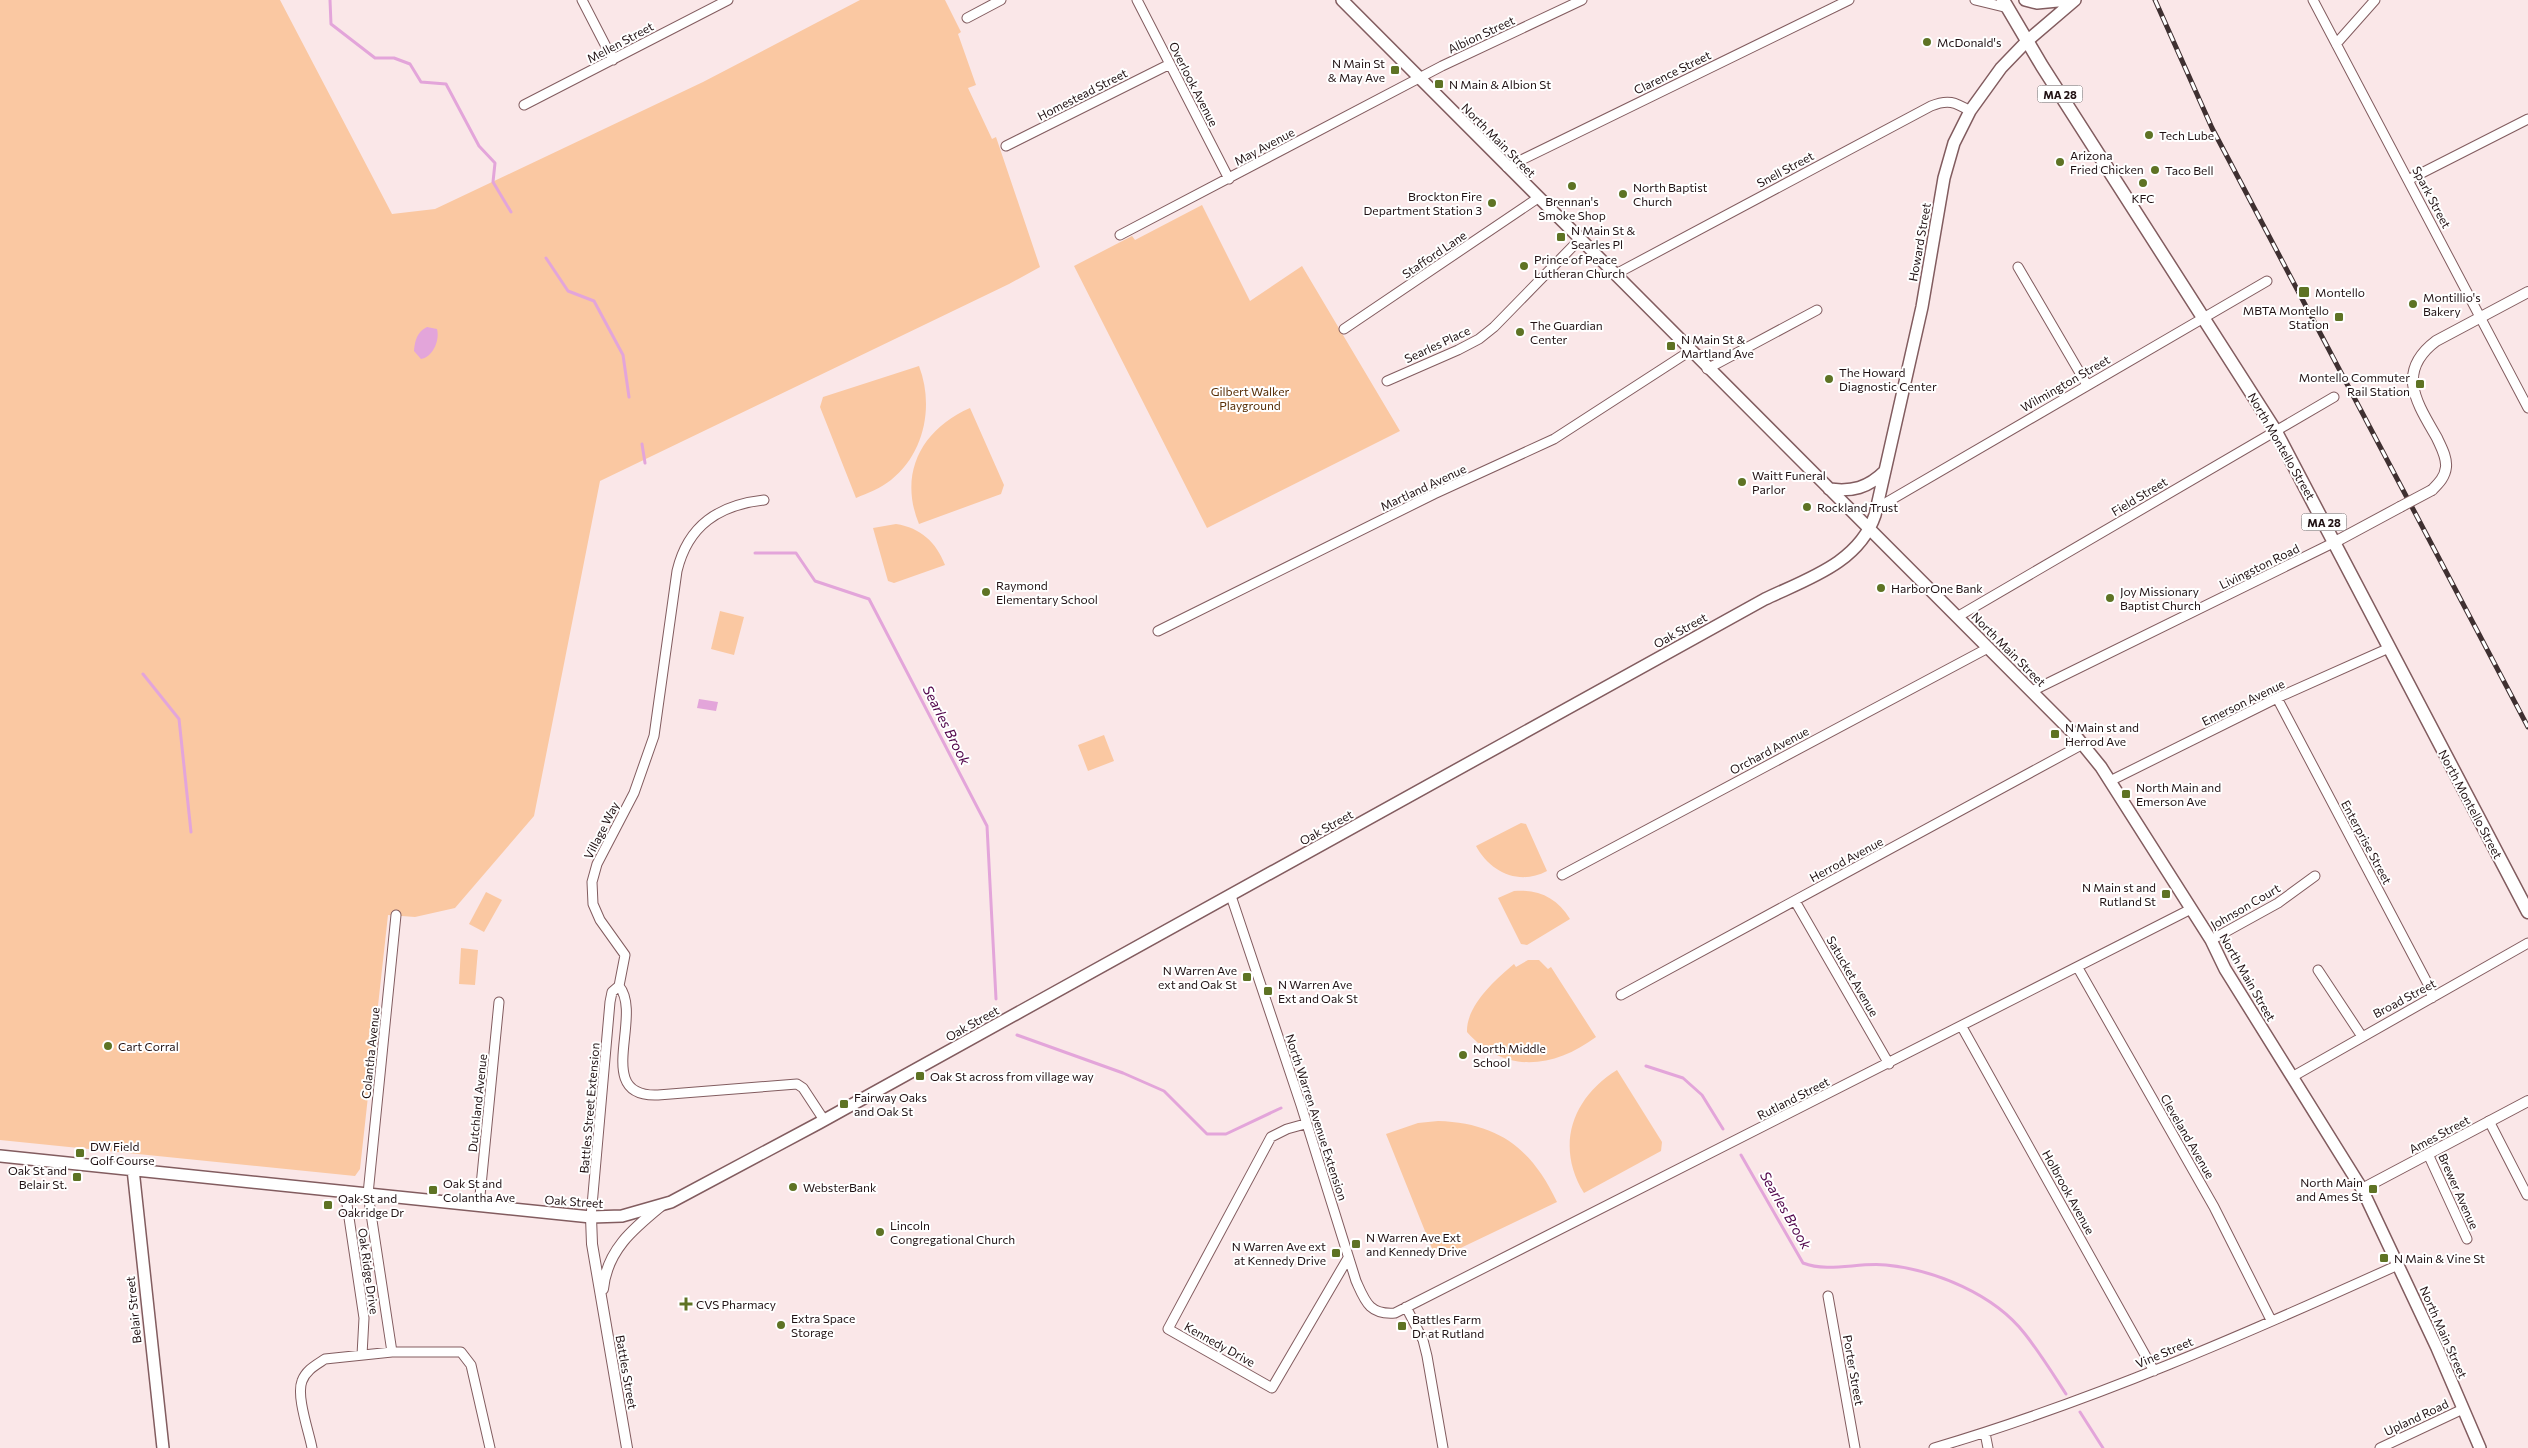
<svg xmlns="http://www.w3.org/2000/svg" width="2528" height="1448" font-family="Commissioner,sans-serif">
<rect width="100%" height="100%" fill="#fae7e8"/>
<path fill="#fac8a2" d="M0,0H280L392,214L435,209L703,82L860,0H945L961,32L958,34L976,85L968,88L992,139L996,137L1040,267L1009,284L600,481L534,816L455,908L415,917L388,915L360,1169L355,1176L0,1140Z
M1202,205L1250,301L1302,266L1400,431L1207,528L1074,266L1132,236L1135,240Z
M919,366C934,405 925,453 891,480C881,488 868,493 856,498L820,407L823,397Z
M970,408L1004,485L1001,494L919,524C898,473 922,429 970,408Z
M896,524C921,528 936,542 945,565L894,583L888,581L873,528Z
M720,611L744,617L734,655L711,649Z
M1104,735L1114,761L1088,771L1078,745Z
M1521,823L1526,824L1547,871C1519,886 1490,872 1476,846Z
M1514,891C1539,889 1557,898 1570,919L1527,945L1521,944L1498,898Z
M486,892L502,900L484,932L469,924Z
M461,948L478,950L475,985L459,984Z
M1528,960H1539L1548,969L1551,967L1596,1037C1554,1068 1505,1075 1467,1032C1466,1006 1495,980 1514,964L1516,967Z
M1617,1070L1662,1142L1661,1151L1584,1193C1555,1146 1572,1098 1617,1070Z
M1438,1121C1499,1123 1532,1149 1557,1202L1446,1255L1433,1251L1386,1134L1418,1123Z"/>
<path fill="#e3a5da" d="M427,327L437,329C440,340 433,357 421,359L414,351C415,340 417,332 427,327Z
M699,699L718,702L716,711L697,708Z"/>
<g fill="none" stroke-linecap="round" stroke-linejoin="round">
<path stroke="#e3a5da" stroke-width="3" d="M330,0L331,24L375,58H394L410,64L421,82L446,84L479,146L495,163L493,182L511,212
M546,258L568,291L594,301L623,355L629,397
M642,444L645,463
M755,553H796L815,581L869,599L987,826L996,999
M143,674L179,719L191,832
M1017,1035L1123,1073L1164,1091L1207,1134H1226L1281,1108
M1646,1066L1683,1078L1702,1095L1723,1129
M1741,1155L1803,1263C1829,1273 1858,1262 1886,1265C1935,1270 1994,1294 2025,1334C2040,1353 2053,1374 2066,1394
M2080,1412L2103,1448"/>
<defs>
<path id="minor" d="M582,0L613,60
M1137,0L1229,179
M1975,0L2008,8
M2313,0L2528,408
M967,18L1001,0
M2336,44L2375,0
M524,105L728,0
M1006,146L1170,64
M1507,167L1849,0
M2408,180L2528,119
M1120,235L1442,66L1582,0
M2018,267L2087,385
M1614,275L1931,106C1948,99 1955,102 1970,111
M1344,329L1538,198
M1707,369L1817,310
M1387,381L1458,350L1479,339L1494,327L1579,240
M764,500C719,505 688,525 677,571L654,736L634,793L597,864L592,882L593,904L600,920L625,955L619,986C644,1016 592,1098 658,1095L797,1084L803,1088L824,1120
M1877,508L2267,281
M1957,617L2334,397
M1158,631L1434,494L1554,439L1690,351
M2032,691L2335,542
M2277,698L2429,986L2432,998
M2110,781L2277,698L2389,648
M1562,875L1988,648
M1231,896L1301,1105L1356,1281C1365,1301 1369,1315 1395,1313L2191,909
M1795,901L1889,1064
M2211,940L2278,903L2315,876
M2078,968L2214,1207L2271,1320
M2318,970L2361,1035
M1621,995L2083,744
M1962,1027L2154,1371
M2292,1077L2528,943
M2489,1121L2527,1195
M1305,1124L1287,1129L1271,1137L1168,1329L1272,1388L1348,1258
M2428,1154L2467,1239
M345,1191L364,1318L362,1355
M479,1206L499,1002
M591,1217L610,1002L612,992L619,986
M1828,1296L1855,1448
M1406,1307L1423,1340L1427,1356L1443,1448
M392,1352L368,1194L396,915
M1985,1433L1988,1448
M312,1448C309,1432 296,1396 302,1381C306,1370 316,1365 325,1359L392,1352H461L471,1365L490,1448
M1934,1448C2093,1401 2248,1333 2398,1265
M2380,1448L2463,1409"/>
<path id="tertiary" d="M2432,490C2439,483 2445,477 2446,467C2447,457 2441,447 2437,438C2417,403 2395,372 2436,341L2528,292
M2335,542L2400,507
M2362,1189L2528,1101
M591,1217L592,1244L627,1448
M603,1289C607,1250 633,1229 661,1206"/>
<path id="secondary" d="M1342,0L2075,735L2101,767L2211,940L2225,969L2362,1189L2437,1348L2480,1448
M2025,0L2037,3L2068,0
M1829,489C1852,492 1868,488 1885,471
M0,1156L591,1217L622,1216L671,1202L819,1123L1765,599C1807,579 1859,563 1875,515L1922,307L1944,178L1954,143L1970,111L2001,68L2027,41L2075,0
M133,1169L163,1448"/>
<path id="primary" d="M2003,0L2042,66L2275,430L2528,912"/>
</defs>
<use href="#minor" stroke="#825c5f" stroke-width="11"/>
<use href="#tertiary" stroke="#825c5f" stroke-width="12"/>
<use href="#secondary" stroke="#825c5f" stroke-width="14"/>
<use href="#primary" stroke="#825c5f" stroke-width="15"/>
<use href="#minor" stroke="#fff" stroke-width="9"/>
<use href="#tertiary" stroke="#fff" stroke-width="10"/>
<use href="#secondary" stroke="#fff" stroke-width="11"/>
<use href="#primary" stroke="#fff" stroke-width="12"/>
<defs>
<path id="rail" d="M2155,0L2212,128L2528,727"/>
</defs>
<use href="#rail" stroke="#3f3031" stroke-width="5"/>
<use href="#rail" stroke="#fff" stroke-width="3" stroke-dasharray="9" stroke-linecap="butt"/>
<defs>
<path id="tertiary-bridge" d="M2400,507L2432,490"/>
</defs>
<use href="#tertiary-bridge" stroke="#825c5f" stroke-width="12" stroke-linecap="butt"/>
<use href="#tertiary-bridge" stroke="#fff" stroke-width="10"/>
</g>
<g fill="#5e7324" stroke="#fff" stroke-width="2">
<circle cx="1927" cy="42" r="5"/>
<rect x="1390" y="65" width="10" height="10" rx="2.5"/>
<rect x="1434" y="79" width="10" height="10" rx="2.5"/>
<circle cx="2149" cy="135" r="5"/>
<circle cx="2060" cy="162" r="5"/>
<circle cx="2155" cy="170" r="5"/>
<circle cx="2143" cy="183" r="5"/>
<circle cx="1572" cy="186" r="5"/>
<circle cx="1623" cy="194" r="5"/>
<circle cx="1492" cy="203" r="5"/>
<rect x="1556" y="232" width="10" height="10" rx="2.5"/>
<circle cx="1524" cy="266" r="5"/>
<rect x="2298" y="286" width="12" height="12" rx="2.5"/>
<circle cx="2413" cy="304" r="5"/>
<rect x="2334" y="312" width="10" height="10" rx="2.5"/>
<circle cx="1520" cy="332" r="5"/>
<rect x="1666" y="341" width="10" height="10" rx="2.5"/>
<circle cx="1829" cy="379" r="5"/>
<rect x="2415" y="379" width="10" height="10" rx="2.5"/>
<circle cx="1742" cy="482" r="5"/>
<circle cx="1807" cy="507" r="5"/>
<circle cx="1881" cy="588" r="5"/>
<circle cx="986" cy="592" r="5"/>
<circle cx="2110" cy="598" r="5"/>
<rect x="2050" y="729" width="10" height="10" rx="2.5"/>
<rect x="2121" y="789" width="10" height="10" rx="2.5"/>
<rect x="2161" y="889" width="10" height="10" rx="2.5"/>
<rect x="1242" y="972" width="10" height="10" rx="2.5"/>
<rect x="1263" y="986" width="10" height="10" rx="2.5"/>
<circle cx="108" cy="1046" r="5"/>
<circle cx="1463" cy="1055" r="5"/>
<rect x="915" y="1071" width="10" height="10" rx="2.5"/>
<rect x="839" y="1099" width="10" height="10" rx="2.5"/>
<rect x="75" y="1148" width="10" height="10" rx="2.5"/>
<rect x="72" y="1172" width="10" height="10" rx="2.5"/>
<circle cx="793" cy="1187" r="5"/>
<rect x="2368" y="1184" width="10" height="10" rx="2.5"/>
<rect x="428" y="1185" width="10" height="10" rx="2.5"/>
<rect x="323" y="1200" width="10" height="10" rx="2.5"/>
<circle cx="880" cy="1232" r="5"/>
<rect x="1351" y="1239" width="10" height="10" rx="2.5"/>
<rect x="1331" y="1248" width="10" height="10" rx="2.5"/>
<rect x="2379" y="1253" width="10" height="10" rx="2.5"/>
<path d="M683.5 1296.5h5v5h5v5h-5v5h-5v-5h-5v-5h5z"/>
<circle cx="781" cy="1325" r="5"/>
<rect x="1397" y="1321" width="10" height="10" rx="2.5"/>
</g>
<g text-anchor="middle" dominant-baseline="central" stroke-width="4" stroke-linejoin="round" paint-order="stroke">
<g fill="#fff" stroke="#63585a" stroke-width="1">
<rect x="2037.5" y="85.5" width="45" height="17" rx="4"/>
<rect x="2301.5" y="513.5" width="45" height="17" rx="4"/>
</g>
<g font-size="11" font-weight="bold" fill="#201113">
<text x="2060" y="94">MA 28</text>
<text x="2324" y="522">MA 28</text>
</g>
<g font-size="12" fill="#201113" stroke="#fff">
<text transform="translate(1481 34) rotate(-25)">Albion Street</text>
<text transform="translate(620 42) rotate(-28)">Mellen Street</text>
<text transform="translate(1672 72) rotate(-26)">Clarence Street</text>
<text transform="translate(1194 84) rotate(63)">Overlook Avenue</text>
<text transform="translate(1082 94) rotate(-27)">Homestead Street</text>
<text transform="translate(1499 140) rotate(45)">North Main Street</text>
<text transform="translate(1264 146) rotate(-28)">May Avenue</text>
<text transform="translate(1785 169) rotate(-28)">Snell Street</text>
<text transform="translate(2432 197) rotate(62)">Spark Street</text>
<text transform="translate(1919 242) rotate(-80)">Howard Street</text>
<text transform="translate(1434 254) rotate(-34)">Stafford Lane</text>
<text transform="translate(1437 344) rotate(-25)">Searles Place</text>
<text transform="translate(2065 383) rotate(-30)">Wilmington Street</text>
<text transform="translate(2282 446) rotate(60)">North Montello Street</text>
<text transform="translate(1423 487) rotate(-25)">Martland Avenue</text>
<text transform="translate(2139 496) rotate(-31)">Field Street</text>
<text transform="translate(2259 566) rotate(-26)">Livingston Road</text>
<text transform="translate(1680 630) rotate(-29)">Oak Street</text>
<text transform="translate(2009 649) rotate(45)">North Main Street</text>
<text transform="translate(2243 702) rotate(-26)">Emerson Avenue</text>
<text transform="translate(1769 750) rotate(-28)">Orchard Avenue</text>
<text transform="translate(2471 804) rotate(62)">North Montello Street</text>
<text transform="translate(1326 827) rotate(-29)">Oak Street</text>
<text transform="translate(601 830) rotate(-63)">Village Way</text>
<text transform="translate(2367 842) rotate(62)">Enterprise Street</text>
<text transform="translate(1846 859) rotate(-28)">Herrod Avenue</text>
<text transform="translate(2245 906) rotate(-30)">Johnson Court</text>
<text transform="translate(1853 976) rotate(60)">Satucket Avenue</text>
<text transform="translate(2248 977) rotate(60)">North Main Street</text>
<text transform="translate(2404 998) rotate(-28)">Broad Street</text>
<text transform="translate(972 1023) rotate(-29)">Oak Street</text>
<text transform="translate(370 1053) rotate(-84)">Colantha Avenue</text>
<text transform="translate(1793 1098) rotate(-27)">Rutland Street</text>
<text transform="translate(477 1103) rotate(-84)">Dutchland Avenue</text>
<text transform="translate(589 1108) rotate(-85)">Battles Street Extension</text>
<text transform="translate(1317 1117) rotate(72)">North Warren Avenue Extension</text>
<text transform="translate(2439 1134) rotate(-28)">Ames Street</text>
<text transform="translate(2188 1136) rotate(60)">Cleveland Avenue</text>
<text transform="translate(2459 1191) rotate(66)">Brewer Avenue</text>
<text transform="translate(2069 1192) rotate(61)">Holbrook Avenue</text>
<text transform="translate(574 1201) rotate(4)">Oak Street</text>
<text transform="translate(369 1271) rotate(82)">Oak Ridge Drive</text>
<text transform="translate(133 1310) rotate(-96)">Belair Street</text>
<text transform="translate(2444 1332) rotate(66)">North Main Street</text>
<text transform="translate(1220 1344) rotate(29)">Kennedy Drive</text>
<text transform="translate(2164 1352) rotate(-23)">Vine Street</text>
<text transform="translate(1854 1370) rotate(80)">Porter Street</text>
<text transform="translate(627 1372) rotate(80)">Battles Street</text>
<text transform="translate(2416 1417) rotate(-25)">Upland Road</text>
</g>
<g font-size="12" fill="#201113" stroke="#fff" text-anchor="start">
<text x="1937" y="42">McDonald's</text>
<text x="1385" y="63" text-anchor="end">N Main St<tspan x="1385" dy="14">&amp; May Ave</tspan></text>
<text x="1449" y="84">N Main &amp; Albion St</text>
<text x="2159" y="135">Tech Lube</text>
<text x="2070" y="155">Arizona<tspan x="2070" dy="14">Fried Chicken</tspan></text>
<text x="2165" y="170">Taco Bell</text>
<text x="1633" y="187">North Baptist<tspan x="1633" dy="14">Church</tspan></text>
<text x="1482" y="196" text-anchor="end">Brockton Fire<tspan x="1482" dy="14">Department Station 3</tspan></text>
<text x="2143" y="198" text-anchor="middle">KFC</text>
<text x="1572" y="201" text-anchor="middle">Brennan's<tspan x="1572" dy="14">Smoke Shop</tspan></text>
<text x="1571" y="230">N Main St &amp;<tspan x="1571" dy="14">Searles Pl</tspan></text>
<text x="1534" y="259">Prince of Peace<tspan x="1534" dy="14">Lutheran Church</tspan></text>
<text x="2315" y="292">Montello</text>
<text x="2423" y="297">Montillio's<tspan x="2423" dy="14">Bakery</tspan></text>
<text x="2329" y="310" text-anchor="end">MBTA Montello<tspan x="2329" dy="14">Station</tspan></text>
<text x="1530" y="325">The Guardian<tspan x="1530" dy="14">Center</tspan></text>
<text x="1681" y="339">N Main St &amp;<tspan x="1681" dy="14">Martland Ave</tspan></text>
<text x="1839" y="372">The Howard<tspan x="1839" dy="14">Diagnostic Center</tspan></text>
<text x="2410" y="377" text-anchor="end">Montello Commuter<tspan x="2410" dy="14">Rail Station</tspan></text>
<text x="1752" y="475">Waitt Funeral<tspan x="1752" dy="14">Parlor</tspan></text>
<text x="1817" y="507">Rockland Trust</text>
<text x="996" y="585">Raymond<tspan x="996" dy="14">Elementary School</tspan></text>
<text x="1891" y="588">HarborOne Bank</text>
<text x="2120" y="591">Joy Missionary<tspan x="2120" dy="14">Baptist Church</tspan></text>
<text x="2065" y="727">N Main st and<tspan x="2065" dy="14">Herrod Ave</tspan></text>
<text x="2136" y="787">North Main and<tspan x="2136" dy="14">Emerson Ave</tspan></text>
<text x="2156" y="887" text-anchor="end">N Main st and<tspan x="2156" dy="14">Rutland St</tspan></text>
<text x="1237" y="970" text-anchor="end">N Warren Ave<tspan x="1237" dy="14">ext and Oak St</tspan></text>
<text x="1278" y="984">N Warren Ave<tspan x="1278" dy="14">Ext and Oak St</tspan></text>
<text x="118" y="1046">Cart Corral</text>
<text x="1473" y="1048">North Middle<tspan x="1473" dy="14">School</tspan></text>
<text x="930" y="1076">Oak St across from village way</text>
<text x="854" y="1097">Fairway Oaks<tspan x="854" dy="14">and Oak St</tspan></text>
<text x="90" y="1146">DW Field<tspan x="90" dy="14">Golf Course</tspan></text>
<text x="67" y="1170" text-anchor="end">Oak St and<tspan x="67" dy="14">Belair St.</tspan></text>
<text x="2363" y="1182" text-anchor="end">North Main<tspan x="2363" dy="14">and Ames St</tspan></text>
<text x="443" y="1183">Oak St and<tspan x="443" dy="14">Colantha Ave</tspan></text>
<text x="803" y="1187">WebsterBank</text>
<text x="338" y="1198">Oak St and<tspan x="338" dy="14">Oakridge Dr</tspan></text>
<text x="890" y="1225">Lincoln<tspan x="890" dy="14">Congregational Church</tspan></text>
<text x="1366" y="1237">N Warren Ave Ext<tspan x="1366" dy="14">and Kennedy Drive</tspan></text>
<text x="1326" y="1246" text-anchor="end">N Warren Ave ext<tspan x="1326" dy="14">at Kennedy Drive</tspan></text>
<text x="2394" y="1258">N Main &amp; Vine St</text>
<text x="696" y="1304">CVS Pharmacy</text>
<text x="791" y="1318">Extra Space<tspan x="791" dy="14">Storage</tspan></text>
<text x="1412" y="1319">Battles Farm<tspan x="1412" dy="14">Dr at Rutland</tspan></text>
</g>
<g font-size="12" fill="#572d05" stroke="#fff">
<text x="1250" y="391">Gilbert Walker<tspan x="1250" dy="14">Playground</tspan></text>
</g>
<g font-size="14" font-style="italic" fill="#50044a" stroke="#fff">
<text transform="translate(947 725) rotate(63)">Searles Brook</text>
<text transform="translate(1786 1210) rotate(60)">Searles Brook</text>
</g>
</g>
</svg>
